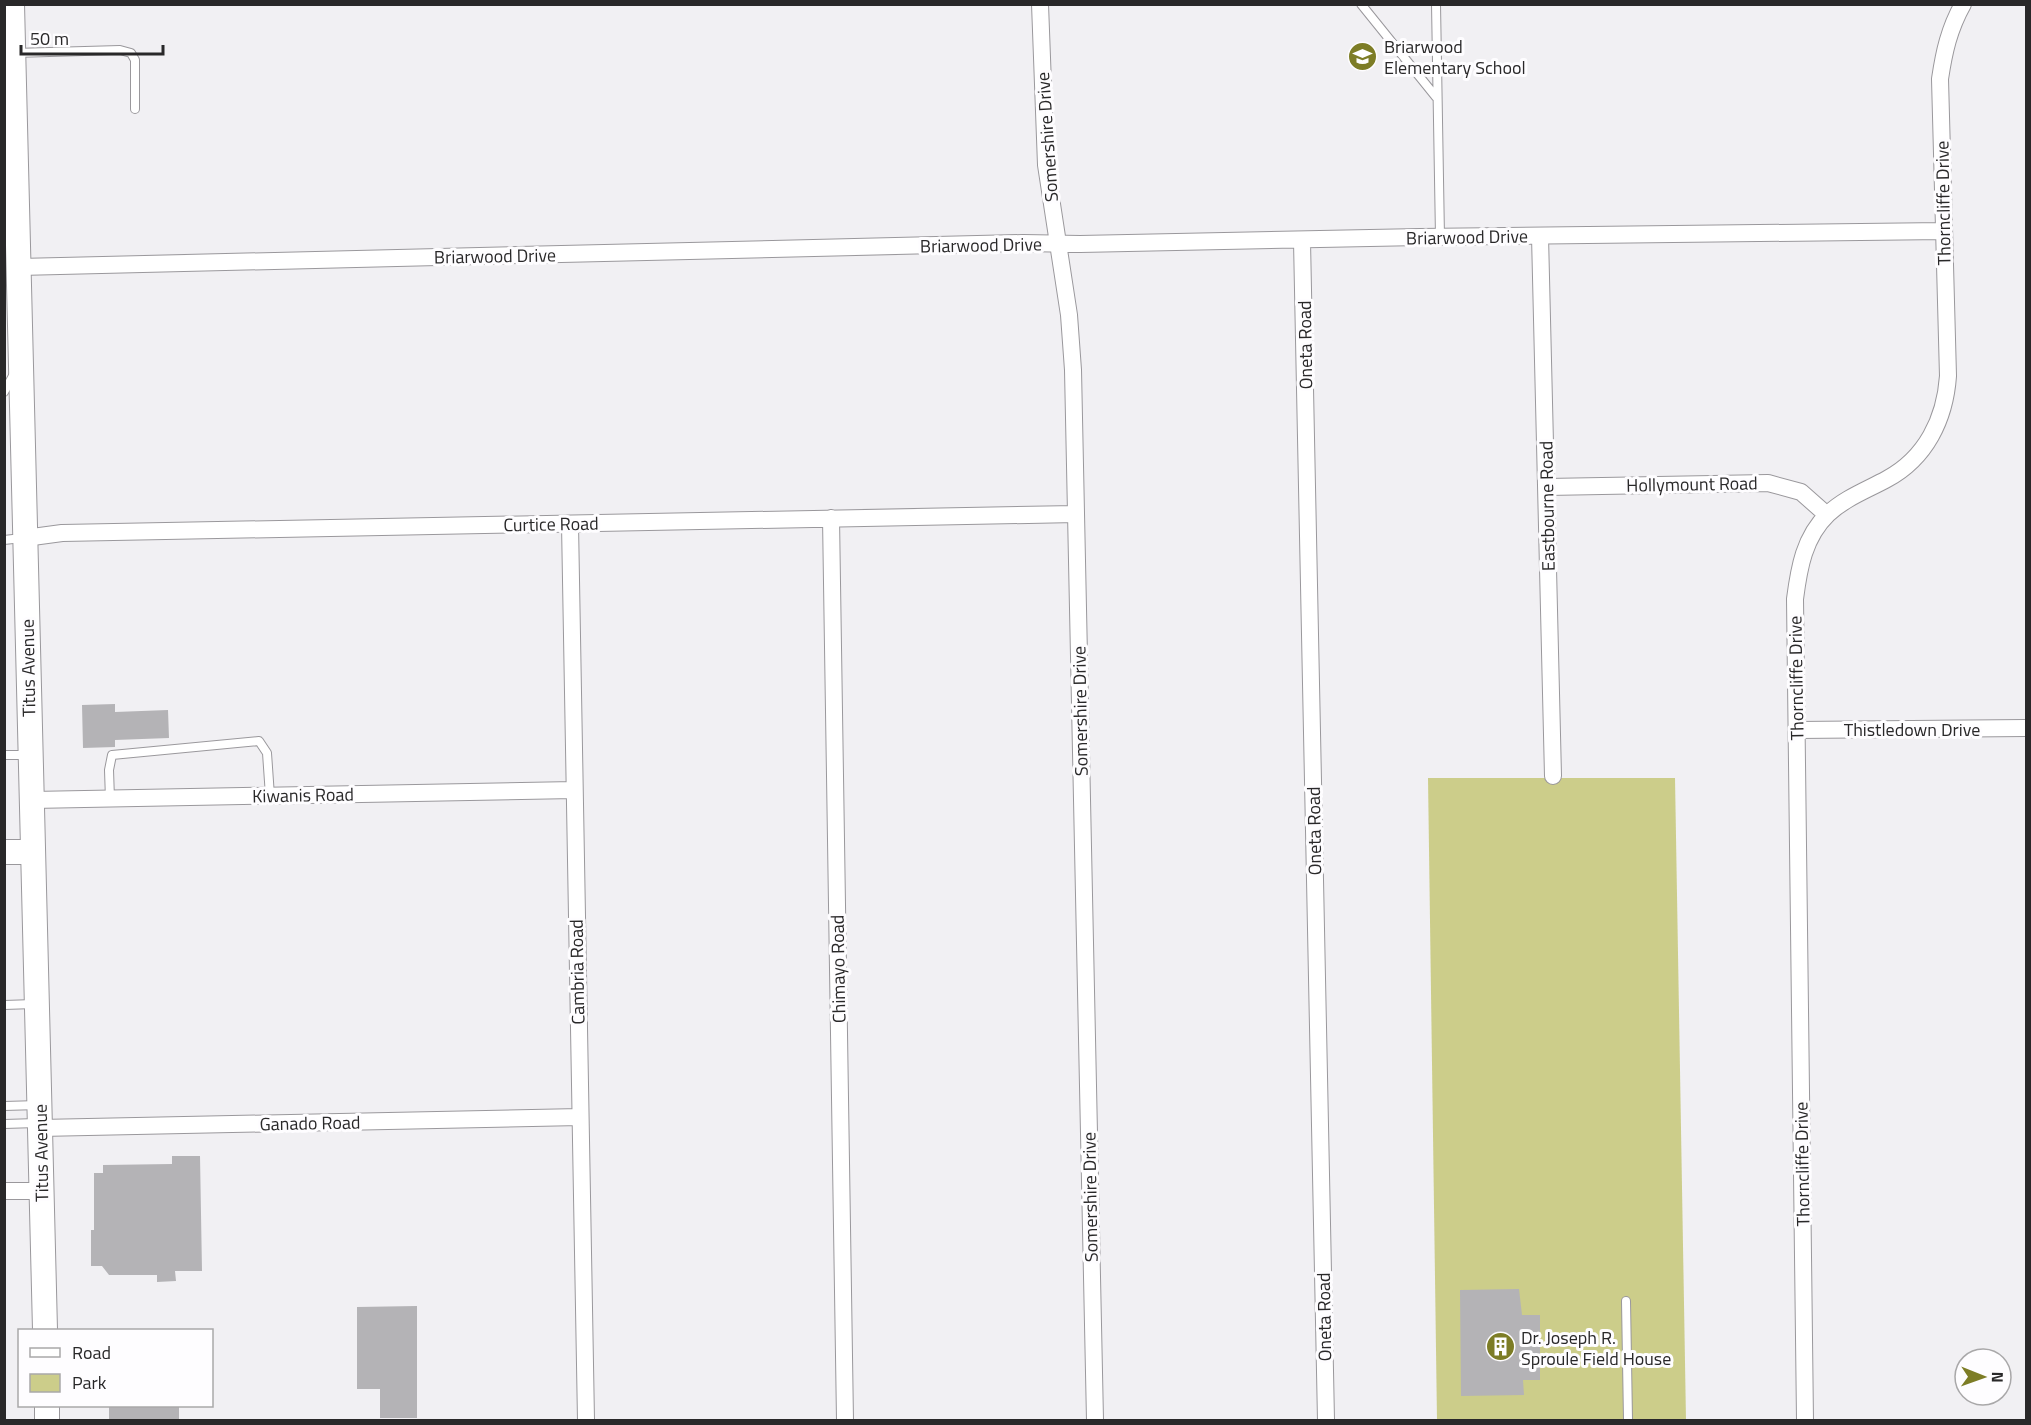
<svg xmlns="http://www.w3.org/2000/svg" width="2031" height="1425" font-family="'Titillium Web',sans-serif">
<rect width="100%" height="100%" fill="#f1f0f3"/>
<path fill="#cccd8a" d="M1428,778H1675L1686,1420H1437Z"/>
<path fill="#b4b3b6" d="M115,704V712L168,710L169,738L115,740V747L83,748L82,705Z
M172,1156H200L202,1271H175L176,1281L157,1282V1275H109L102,1266H91V1230H94V1173H103V1165L172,1164Z
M1519,1289L1522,1315H1540V1380H1523L1524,1395L1461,1396L1460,1290Z
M417,1306V1418H380V1389H357V1307Z
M109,1406H179V1420H109Z"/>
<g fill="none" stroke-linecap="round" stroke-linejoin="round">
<defs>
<path id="service" d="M1361,4L1436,97
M1436,4L1440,237
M14,53L120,50L131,53L135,60V109
M4,392L14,374
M4,540L22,538
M4,755H28
M110,799L109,770L112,755L259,741L267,753L270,796
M4,1005L34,1004
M4,1106L39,1105
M4,1124L37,1123
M1626,1301L1628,1420"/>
<path id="minor" d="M1040,4L1046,165L1069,315L1073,370L1095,1420
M1540,236L1553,776
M1302,241L1326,1420
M19,267L1023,243L1080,244L1420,237L1943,231
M1547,487L1768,483L1801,492L1827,515
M831,518L845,1420
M570,524L586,1420
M25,538L62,533L1076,514
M1797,730L2026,728
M32,800L574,790
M40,1128L580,1117
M4,1191H41
M1805,1420L1795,599C1799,568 1804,537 1828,514C1845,498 1867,490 1887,479C1926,458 1945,419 1948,376L1940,79C1944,52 1949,29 1963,4"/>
<path id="secondary" d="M12,4L45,1330
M4,852H33
M47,1406V1420"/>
</defs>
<use href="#service" stroke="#9a989c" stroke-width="10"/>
<use href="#minor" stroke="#9a989c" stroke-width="18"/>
<use href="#secondary" stroke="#9a989c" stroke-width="26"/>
<use href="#service" stroke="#fff" stroke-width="8"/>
<use href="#minor" stroke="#fff" stroke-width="16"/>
<use href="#secondary" stroke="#fff" stroke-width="24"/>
</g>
<defs>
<symbol id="school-disc" viewBox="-11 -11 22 22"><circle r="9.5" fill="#7d7d26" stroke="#fefdff"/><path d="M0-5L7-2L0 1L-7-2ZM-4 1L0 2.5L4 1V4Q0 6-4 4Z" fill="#fff"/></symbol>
<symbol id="building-disc" viewBox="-11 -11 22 22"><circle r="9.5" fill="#7d7d26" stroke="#fefdff"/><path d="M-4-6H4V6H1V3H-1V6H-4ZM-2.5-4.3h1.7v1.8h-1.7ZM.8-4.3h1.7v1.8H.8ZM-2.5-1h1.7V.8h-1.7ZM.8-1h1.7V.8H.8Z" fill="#fff"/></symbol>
</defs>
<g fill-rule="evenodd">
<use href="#school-disc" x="1346" y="40" width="33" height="33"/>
<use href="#building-disc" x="1484" y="1330" width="33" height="33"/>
</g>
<g text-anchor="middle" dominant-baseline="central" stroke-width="6" stroke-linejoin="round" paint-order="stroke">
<g font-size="18" fill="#292829" stroke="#fefdff" text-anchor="start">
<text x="1384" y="46">Briarwood<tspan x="1384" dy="21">Elementary School</tspan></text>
<text x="1521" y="1337">Dr. Joseph R.<tspan x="1521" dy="21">Sproule Field House</tspan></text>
</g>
<g font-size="18" fill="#292829" stroke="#fefdff">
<text transform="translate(1047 137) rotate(-94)">Somershire Drive</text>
<text transform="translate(1943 203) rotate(-91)">Thorncliffe Drive</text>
<text transform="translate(1467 237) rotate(-1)">Briarwood Drive</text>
<text transform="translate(981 245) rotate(-1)">Briarwood Drive</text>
<text transform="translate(495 256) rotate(-1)">Briarwood Drive</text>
<text transform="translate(1305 345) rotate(-91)">Oneta Road</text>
<text transform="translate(1692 484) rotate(-1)">Hollymount Road</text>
<text transform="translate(1547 506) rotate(-91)">Eastbourne Road</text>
<text transform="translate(551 524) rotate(-1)">Curtice Road</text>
<text transform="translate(28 668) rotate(-91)">Titus Avenue</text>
<text transform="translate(1796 678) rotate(-91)">Thorncliffe Drive</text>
<text transform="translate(1080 711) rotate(-91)">Somershire Drive</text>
<text x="1912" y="729">Thistledown Drive</text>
<text transform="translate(303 795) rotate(-1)">Kiwanis Road</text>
<text transform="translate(1314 831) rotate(-91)">Oneta Road</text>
<text transform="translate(838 969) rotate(-91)">Chimayo Road</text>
<text transform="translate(577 972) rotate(-91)">Cambria Road</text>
<text transform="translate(310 1123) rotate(-1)">Ganado Road</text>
<text transform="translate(41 1153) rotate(-91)">Titus Avenue</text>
<text transform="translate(1802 1164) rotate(-91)">Thorncliffe Drive</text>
<text transform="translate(1090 1197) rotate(-91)">Somershire Drive</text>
<text transform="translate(1324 1317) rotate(-91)">Oneta Road</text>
</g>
</g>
<rect width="2031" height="1425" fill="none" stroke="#292829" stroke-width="12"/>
<rect x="18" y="1329" width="195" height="78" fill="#fefdff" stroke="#a9a8a9" stroke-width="1.5"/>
<rect x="30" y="1348" width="30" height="9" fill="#ffffff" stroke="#a9a8a9" stroke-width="1.5"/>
<text x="72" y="1359" font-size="18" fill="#292829">Road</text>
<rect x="30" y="1374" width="30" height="18" fill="#cccd8a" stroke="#a9a8a9" stroke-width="1.5"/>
<text x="72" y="1389" font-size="18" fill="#292829">Park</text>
<g transform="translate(1983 1377) rotate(91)"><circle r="28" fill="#fefdff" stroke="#a9a8a9" stroke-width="1.5"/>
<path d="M0-4.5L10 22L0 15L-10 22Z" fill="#7d7d26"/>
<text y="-9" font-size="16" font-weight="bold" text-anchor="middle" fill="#292829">N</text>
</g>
<path d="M21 45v9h142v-9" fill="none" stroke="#292829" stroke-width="3"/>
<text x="30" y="45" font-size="18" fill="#292829" stroke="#fefdff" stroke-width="4.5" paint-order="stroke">50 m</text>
</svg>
